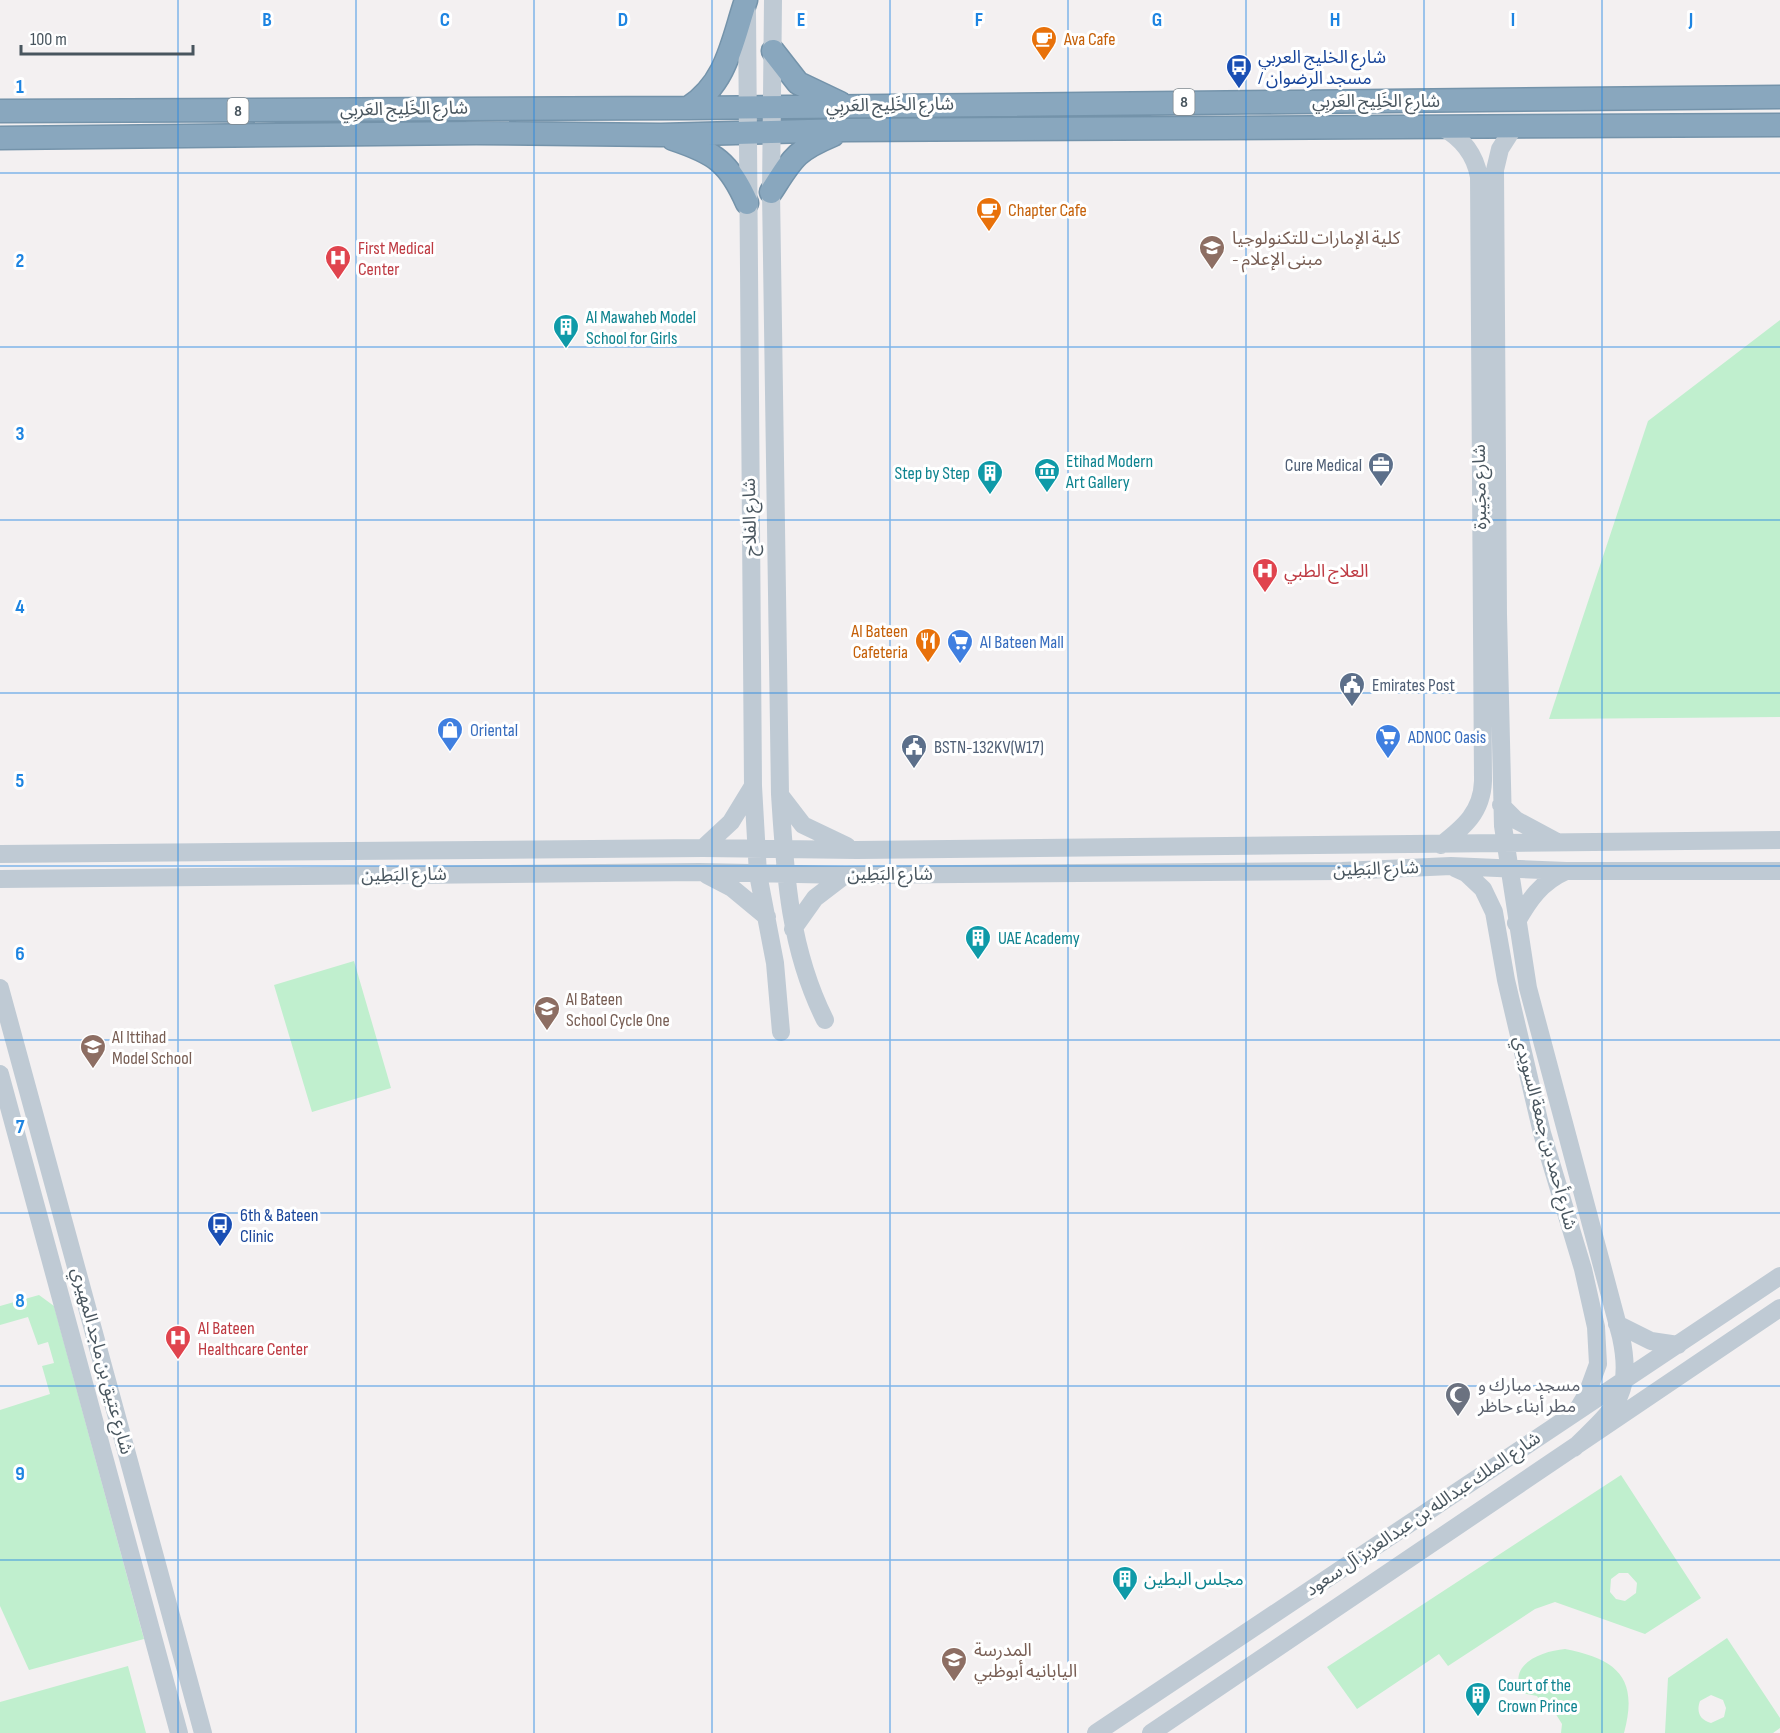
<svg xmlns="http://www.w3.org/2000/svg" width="1780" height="1733" font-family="'Sofia Sans Condensed','Noto Sans Arabic',sans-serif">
<rect width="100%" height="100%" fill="#f3f0f1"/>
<path fill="#c0efce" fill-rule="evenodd" d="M1780,320V717L1549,719L1648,421Z
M354,961L391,1088L312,1112L274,985Z
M39,1295L54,1306L144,1639L29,1670L0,1606V1410L50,1394L42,1366L54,1363L48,1342L38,1345L28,1317L0,1325V1306Z
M1621,1475L1701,1598L1645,1634L1555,1602L1535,1609L1448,1666L1439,1654L1357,1709L1327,1667ZM1619,1573H1628L1637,1583L1636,1593L1625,1601L1616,1599L1610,1592L1611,1579Z
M1727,1638L1780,1718V1728L1773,1733H1665L1668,1678ZM1711,1695L1723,1700L1726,1708L1724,1717L1711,1723C1700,1720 1696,1712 1700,1701Z
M1565,1649C1617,1659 1639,1678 1624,1733H1561L1562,1724L1552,1708L1543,1706L1537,1696L1522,1693C1507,1664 1542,1651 1565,1649Z
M128,1666L146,1733H0V1702Z"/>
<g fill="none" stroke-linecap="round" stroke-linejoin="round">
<defs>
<path id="highway" d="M773,51L798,83L840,103
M688,108C727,83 732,42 746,0
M0,111L688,108L1780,97
M0,138L476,133L661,135L846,130L1780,125
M673,139C715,153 729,162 747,203
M771,192C793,158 795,151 833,135"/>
</defs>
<use href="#highway" stroke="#7493aa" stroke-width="25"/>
<path stroke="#bfcad4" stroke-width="18" d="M773,0L771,192L780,794C785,873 789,948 825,1020
M747,11L753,786L758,874L775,963L781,1032
M1514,127L1500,149L1495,170L1498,614L1503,826L1528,988L1621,1337C1634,1397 1613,1409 1574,1448
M780,795L803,825L847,846
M1501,805L1516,820L1557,842
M1441,845C1464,827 1482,812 1483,781L1479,177C1475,154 1462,138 1442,127
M703,848L731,822L753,786
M0,854L703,848L857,850L1780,840
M1455,868L1466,873L1483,889L1494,912L1506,980L1542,1133L1583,1269L1596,1327L1598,1364L1587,1394L1578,1409
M707,875L732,888L767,917
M0,879L699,872L845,875L1342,871L1451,866L1566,871H1780
M1516,923C1529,900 1541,882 1566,871
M793,929L815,898L845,875
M0,988L203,1733
M0,1074L179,1733
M1617,1324L1651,1341L1678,1345
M1096,1733L1780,1276
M1151,1733L1780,1308"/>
<use href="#highway" stroke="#89a7be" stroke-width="22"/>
</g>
<path fill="none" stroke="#1d84e1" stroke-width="1.5" stroke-opacity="0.55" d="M178,0V1733M356,0V1733M534,0V1733M712,0V1733M890,0V1733M1068,0V1733M1246,0V1733M1424,0V1733M1602,0V1733M0,173H1780M0,347H1780M0,520H1780M0,693H1780M0,866H1780M0,1040H1780M0,1213H1780M0,1386H1780M0,1560H1780"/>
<defs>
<symbol id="cafe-pin" viewBox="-11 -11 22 30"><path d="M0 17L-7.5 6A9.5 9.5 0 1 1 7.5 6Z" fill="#e8710a" stroke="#fff"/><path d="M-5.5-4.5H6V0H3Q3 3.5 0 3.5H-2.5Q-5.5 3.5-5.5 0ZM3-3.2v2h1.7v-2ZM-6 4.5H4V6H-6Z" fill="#fff"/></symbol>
<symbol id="bus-pin" viewBox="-11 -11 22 30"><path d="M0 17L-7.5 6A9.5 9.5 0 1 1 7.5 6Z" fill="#1a4fb4" stroke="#fff"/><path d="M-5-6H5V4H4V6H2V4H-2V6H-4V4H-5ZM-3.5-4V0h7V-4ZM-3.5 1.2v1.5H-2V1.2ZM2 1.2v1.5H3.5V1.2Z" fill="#fff"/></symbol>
<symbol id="school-pin" viewBox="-11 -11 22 30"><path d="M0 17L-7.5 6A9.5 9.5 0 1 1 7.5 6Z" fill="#8d6e63" stroke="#fff"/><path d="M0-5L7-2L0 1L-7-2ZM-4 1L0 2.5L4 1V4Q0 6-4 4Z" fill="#fff"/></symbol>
<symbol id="hospital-pin" viewBox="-11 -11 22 30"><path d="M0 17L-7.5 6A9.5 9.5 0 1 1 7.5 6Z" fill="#e0444e" stroke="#fff"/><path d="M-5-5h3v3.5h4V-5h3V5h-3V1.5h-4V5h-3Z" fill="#fff"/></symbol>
<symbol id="building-pin" viewBox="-11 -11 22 30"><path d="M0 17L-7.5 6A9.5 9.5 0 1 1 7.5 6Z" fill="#0f9aa8" stroke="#fff"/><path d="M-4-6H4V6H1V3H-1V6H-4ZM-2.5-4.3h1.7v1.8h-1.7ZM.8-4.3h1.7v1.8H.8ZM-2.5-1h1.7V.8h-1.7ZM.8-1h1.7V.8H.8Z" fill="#fff"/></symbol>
<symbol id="office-pin" viewBox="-11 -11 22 30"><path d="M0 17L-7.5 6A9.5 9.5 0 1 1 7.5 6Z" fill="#5c6f8a" stroke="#fff"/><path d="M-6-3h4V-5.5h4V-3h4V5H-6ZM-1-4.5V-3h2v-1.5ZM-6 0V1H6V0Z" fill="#fff"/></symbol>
<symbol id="museum-pin" viewBox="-11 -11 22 30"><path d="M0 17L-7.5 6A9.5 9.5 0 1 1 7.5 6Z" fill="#0f9aa8" stroke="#fff"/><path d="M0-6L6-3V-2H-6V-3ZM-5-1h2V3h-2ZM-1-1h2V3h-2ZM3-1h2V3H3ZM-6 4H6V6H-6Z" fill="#fff"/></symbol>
<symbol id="restaurant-pin" viewBox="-11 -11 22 30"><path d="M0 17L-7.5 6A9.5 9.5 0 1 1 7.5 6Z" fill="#e8710a" stroke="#fff"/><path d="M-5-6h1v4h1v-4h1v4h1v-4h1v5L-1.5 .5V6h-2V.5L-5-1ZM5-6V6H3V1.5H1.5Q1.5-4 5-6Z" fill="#fff"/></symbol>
<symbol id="supermarket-pin" viewBox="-11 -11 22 30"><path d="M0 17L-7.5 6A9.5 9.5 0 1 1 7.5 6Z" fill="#3f7fe0" stroke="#fff"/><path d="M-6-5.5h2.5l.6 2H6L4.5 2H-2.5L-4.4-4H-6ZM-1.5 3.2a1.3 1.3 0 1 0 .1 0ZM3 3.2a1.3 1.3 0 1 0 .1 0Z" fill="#fff"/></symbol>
<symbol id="civic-pin" viewBox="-11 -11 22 30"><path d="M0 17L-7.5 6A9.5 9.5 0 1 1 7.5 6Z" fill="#5c6f8a" stroke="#fff"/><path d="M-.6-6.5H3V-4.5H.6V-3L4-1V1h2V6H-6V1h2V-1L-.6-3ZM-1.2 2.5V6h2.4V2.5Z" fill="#fff"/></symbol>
<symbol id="shop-pin" viewBox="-11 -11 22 30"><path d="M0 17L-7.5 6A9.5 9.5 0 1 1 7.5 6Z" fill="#3f7fe0" stroke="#fff"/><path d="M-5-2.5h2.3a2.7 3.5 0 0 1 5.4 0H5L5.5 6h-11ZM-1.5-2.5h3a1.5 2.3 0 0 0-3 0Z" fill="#fff"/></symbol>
<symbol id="mosque-pin" viewBox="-11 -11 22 30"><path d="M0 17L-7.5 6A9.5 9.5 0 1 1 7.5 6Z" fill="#6b7280" stroke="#fff"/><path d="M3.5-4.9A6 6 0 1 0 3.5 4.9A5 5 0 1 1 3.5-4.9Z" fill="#fff"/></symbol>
</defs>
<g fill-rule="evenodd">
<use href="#cafe-pin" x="1029" y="24" width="30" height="40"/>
<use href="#bus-pin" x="1224" y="52" width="30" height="40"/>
<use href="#cafe-pin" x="974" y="195" width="30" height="40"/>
<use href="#school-pin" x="1197" y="233" width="30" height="40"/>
<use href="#hospital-pin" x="323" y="243" width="30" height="40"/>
<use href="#building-pin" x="551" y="312" width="30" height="40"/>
<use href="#office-pin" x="1366" y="450" width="30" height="40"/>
<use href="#museum-pin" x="1032" y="456" width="30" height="40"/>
<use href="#building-pin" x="975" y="458" width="30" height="40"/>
<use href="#hospital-pin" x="1250" y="556" width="30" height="40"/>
<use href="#restaurant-pin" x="913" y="626" width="30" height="40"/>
<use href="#supermarket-pin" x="945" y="627" width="30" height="40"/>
<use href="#civic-pin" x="1337" y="670" width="30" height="40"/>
<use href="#shop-pin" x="435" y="715" width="30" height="40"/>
<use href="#supermarket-pin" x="1373" y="722" width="30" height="40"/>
<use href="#civic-pin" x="899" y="732" width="30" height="40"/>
<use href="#building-pin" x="963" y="923" width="30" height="40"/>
<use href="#school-pin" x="532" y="994" width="30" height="40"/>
<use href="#school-pin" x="78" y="1032" width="30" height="40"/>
<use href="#bus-pin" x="205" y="1210" width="30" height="40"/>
<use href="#hospital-pin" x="163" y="1323" width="30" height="40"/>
<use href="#mosque-pin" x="1443" y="1380" width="30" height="40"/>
<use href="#building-pin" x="1110" y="1564" width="30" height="40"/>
<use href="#school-pin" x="939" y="1645" width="30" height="40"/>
<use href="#building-pin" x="1463" y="1680" width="30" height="40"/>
</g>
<g text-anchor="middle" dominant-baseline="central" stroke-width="6" stroke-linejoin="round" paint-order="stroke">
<g fill="#fff" stroke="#7f888e" stroke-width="1.5">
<rect x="1173.5" y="89" width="21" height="26" rx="4.5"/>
<rect x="227.5" y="98" width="21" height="26" rx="4.5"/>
</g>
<g font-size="16" font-weight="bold" fill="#48555e">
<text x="1184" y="102">8</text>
<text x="238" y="111">8</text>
</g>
<g font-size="18" fill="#c56008" stroke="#fff" text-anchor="start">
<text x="1064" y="39">Ava Cafe</text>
<text x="1008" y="210">Chapter Cafe</text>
<text x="908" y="631" text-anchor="end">Al Bateen<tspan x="908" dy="21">Cafeteria</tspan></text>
</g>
<g font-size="18" fill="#164399" stroke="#fff" text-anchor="start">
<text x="1258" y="57">شارع الخليج العربي<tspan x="1258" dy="21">/ مسجد الرضوان</tspan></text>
<text x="240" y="1215">6th &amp; Bateen<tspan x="240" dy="21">Clinic</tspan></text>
</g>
<g font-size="18" fill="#48555e" stroke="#fff">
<text x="1376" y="101">شارع الخَلِيج العَربِي</text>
<text transform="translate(890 105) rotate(-1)">شارع الخَلِيج العَربِي</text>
<text transform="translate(404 109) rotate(-1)">شارع الخَلِيج العَربِي</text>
<text transform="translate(1480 487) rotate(-91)">شارع مجَيبرة</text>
<text transform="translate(750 517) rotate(-91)">شارع الفلاح</text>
<text transform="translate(1376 869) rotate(-2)">شارع البَطِين</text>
<text x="890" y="874">شارع البَطِين</text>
<text transform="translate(404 875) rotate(-1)">شارع البَطِين</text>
<text transform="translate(1545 1133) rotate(75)">شارع أحمد بن جمعة السويدي</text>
<text transform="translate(102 1361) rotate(75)">شارع عتيق بن ماجد المهيري</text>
<text transform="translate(1423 1514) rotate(-34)">شارع الملك عبدالله بن عبدالعزيز آل سعود</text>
</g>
<g font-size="18" fill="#785e54" stroke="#fff" text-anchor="start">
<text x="1232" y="238">كلية الإمارات للتكنولوجيا<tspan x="1232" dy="21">- مبنى الإعلام</tspan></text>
<text x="566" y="999">Al Bateen<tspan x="566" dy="21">School Cycle One</tspan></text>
<text x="112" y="1037">Al Ittihad<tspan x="112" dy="21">Model School</tspan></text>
<text x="974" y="1650">المدرسة<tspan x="974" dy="21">اليابانيه أبوظبي</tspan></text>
</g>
<g font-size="18" fill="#be3a42" stroke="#fff" text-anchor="start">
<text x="358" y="248">First Medical<tspan x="358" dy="21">Center</tspan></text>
<text x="1284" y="571">العلاج الطبي</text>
<text x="198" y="1328">Al Bateen<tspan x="198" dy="21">Healthcare Center</tspan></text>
</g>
<g font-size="18" fill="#0d838f" stroke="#fff" text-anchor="start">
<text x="586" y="317">Al Mawaheb Model<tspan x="586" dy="21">School for Girls</tspan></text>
<text x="1066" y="461">Etihad Modern<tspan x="1066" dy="21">Art Gallery</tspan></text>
<text x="970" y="473" text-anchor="end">Step by Step</text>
<text x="998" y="938">UAE Academy</text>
<text x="1144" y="1579">مجلس البطين</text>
<text x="1498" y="1685">Court of the<tspan x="1498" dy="21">Crown Prince</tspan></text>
</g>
<g font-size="18" fill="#4e5e75" stroke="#fff" text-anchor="start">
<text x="1362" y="465" text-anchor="end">Cure Medical</text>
<text x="1372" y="685">Emirates Post</text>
<text x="934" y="747">BSTN-132KV(W17)</text>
</g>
<g font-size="18" fill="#366cbe" stroke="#fff" text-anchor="start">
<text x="980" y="642">Al Bateen Mall</text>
<text x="470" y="730">Oriental</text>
<text x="1408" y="737">ADNOC Oasis</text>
</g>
<g font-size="18" fill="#5b616d" stroke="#fff" text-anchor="start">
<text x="1478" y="1385">مسجد مبارك و<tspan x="1478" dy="21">مطر أبناء حاظر</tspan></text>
</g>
</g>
<g font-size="20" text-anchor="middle" font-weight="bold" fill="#1d84e1" stroke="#fff" stroke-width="6" stroke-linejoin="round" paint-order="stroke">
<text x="267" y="26">B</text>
<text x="445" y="26">C</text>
<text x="623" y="26">D</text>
<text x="801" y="26">E</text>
<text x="979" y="26">F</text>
<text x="1157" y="26">G</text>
<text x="1335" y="26">H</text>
<text x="1513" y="26">I</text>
<text x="1691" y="26">J</text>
<text x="20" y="93">1</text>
<text x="20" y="267">2</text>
<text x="20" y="440">3</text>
<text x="20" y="613">4</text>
<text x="20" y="787">5</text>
<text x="20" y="960">6</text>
<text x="20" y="1133">7</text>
<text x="20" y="1307">8</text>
<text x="20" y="1480">9</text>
</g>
<path d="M21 45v9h172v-9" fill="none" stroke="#48555e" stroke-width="3"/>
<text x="30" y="45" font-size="18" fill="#48555e" stroke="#ffffff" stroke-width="4.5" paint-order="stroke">100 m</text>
</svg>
